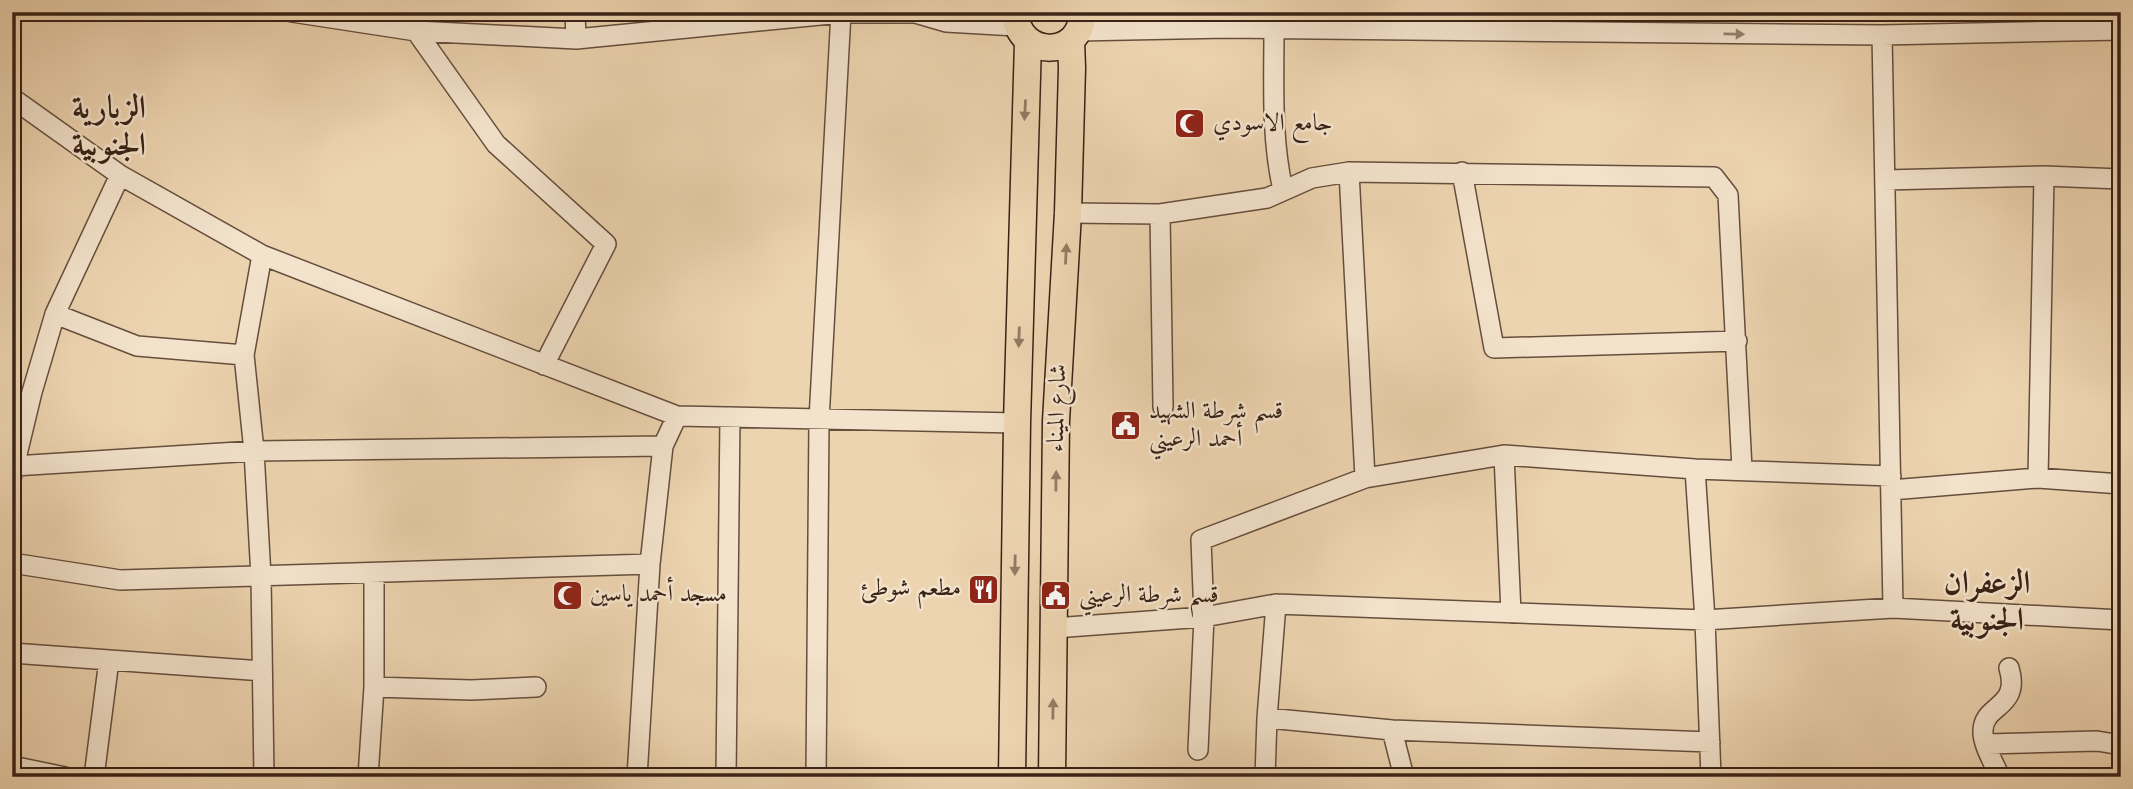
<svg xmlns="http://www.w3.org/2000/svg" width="2133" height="789" font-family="'Old Standard TT',Amiri,serif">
<rect width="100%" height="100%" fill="#edd4b0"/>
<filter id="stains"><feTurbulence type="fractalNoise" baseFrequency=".00286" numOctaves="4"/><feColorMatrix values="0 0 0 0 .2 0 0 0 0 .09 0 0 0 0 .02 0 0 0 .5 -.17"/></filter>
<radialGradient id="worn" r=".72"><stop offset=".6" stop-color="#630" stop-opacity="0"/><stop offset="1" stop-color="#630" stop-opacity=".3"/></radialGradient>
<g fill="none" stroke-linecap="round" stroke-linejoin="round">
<defs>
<path id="minor" d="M292,12L416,31L576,39L841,13H915L946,22L1016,26
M575,12L576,39
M1274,29C1274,84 1271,137 1283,190
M416,31L496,144L606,244L544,365
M1078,31L1227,28L1882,35L2121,30
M1882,35L1893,608
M12,98L120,175L262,255L677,416L1017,423
M1349,172L1365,478
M1462,172L1494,348L1737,341
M1885,180L2044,176
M1068,213L1160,214L1163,407
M1160,214L1267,198L1312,178L1349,172L1714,177L1728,195L1742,469
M262,255L244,355L254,451L261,577L264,777
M55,314L137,346L244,355
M1504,455L1511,613
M14,466L254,451L663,446
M1695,469L1705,620L1711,777
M12,475L32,392L55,314L120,175
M2038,478L2044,176L2121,179
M1891,490L2038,478L2121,484
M12,563L120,580L650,564
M1054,628L1204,617L1276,604L1705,620L1893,608L2121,620
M12,653L262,671
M374,687L471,690L536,687
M1267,718L1392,730L1710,742
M1392,730L1404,777
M1987,744L2097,741L2121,745
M1198,750L1204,617L1201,540L1365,478L1504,455L1695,469L1891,476
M12,766L65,777
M94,777L109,660
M368,777L374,687V574
M637,777L650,564L663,446L677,416
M726,777L730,417
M816,777L819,420L841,12
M1265,777L1267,718L1276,604
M2000,777C1994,763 1982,744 1983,730C1984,704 2021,708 2009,668"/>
<path id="highway" d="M1015,12C1018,61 1084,58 1082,12
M1012,777L1017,423L1028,42
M1052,777L1056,421L1068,213L1072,68L1071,40"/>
</defs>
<use href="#minor" stroke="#664e3d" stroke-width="22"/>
<use href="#highway" stroke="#392217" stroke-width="29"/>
<use href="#minor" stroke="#f3e3cc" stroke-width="19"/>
<use href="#highway" stroke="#edd4b0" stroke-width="26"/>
</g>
<defs><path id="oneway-solid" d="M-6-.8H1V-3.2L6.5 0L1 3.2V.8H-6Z" transform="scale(1.75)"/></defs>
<use fill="#968272" href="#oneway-solid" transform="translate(1734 34) rotate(1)"/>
<g fill="#937b64">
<use href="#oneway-solid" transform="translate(1025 110) rotate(93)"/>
<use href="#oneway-solid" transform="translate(1066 254) rotate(-87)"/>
<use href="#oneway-solid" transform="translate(1019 337) rotate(92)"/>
<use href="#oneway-solid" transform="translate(1056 481) rotate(-89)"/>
<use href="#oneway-solid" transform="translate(1015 565) rotate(91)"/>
<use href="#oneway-solid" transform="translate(1053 709) rotate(-89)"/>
</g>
<defs>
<symbol id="mosque-square" viewBox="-11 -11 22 22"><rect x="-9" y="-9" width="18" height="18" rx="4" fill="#8f2418" stroke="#f3e3cc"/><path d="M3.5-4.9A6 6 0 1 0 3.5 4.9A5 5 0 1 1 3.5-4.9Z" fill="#fff"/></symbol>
<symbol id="civic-square" viewBox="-11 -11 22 22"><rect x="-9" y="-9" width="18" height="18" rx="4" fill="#8f2418" stroke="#f3e3cc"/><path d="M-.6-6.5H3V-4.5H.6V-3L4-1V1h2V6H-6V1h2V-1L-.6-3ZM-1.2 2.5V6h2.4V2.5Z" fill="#fff"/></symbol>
<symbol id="restaurant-square" viewBox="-11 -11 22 22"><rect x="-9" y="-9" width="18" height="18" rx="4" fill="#8f2418" stroke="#f3e3cc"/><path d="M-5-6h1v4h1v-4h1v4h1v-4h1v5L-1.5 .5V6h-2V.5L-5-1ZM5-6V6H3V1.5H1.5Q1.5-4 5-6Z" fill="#fff"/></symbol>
</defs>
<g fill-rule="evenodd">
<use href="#mosque-square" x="1172" y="106" width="35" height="35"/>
<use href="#civic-square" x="1108" y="408" width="35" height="35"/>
<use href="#restaurant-square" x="966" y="572" width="35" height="35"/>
<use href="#mosque-square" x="550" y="578" width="35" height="35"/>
<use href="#civic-square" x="1038" y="578" width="35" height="35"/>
</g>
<g text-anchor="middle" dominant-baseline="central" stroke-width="5" stroke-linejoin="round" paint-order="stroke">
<g font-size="24" fill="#392217" stroke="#f3e3cc" text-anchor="start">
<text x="1213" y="124">جامع الاسودي</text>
<text x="1149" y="412">قسم شرطة الشهيد<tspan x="1149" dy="28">أحمد الرعيني</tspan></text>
<text x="961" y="589" text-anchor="end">مطعم شوطئ</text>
<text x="590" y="595">مسجد أحمد ياسين</text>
<text x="1079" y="596">قسم شرطة الرعيني</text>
</g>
<g font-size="24" fill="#392217" stroke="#f3e3cc">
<text transform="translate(1058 408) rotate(-88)">شارع الميناء</text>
</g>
<g font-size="32" font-weight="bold" fill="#392217" stroke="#f3e3cc">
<text x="109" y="110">الزبارية<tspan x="109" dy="37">الجنوبية</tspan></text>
<text x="1987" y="585">الزعفران<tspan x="1987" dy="37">الجنوبية</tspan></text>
</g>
</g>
<rect width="2133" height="789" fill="none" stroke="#edd4b0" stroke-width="42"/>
<rect x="14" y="14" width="2105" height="761" fill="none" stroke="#392217" stroke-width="3.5"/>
<rect x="21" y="21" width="2091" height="747" fill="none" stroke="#392217" stroke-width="2"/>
<rect width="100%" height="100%" filter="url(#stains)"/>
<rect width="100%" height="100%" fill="url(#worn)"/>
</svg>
